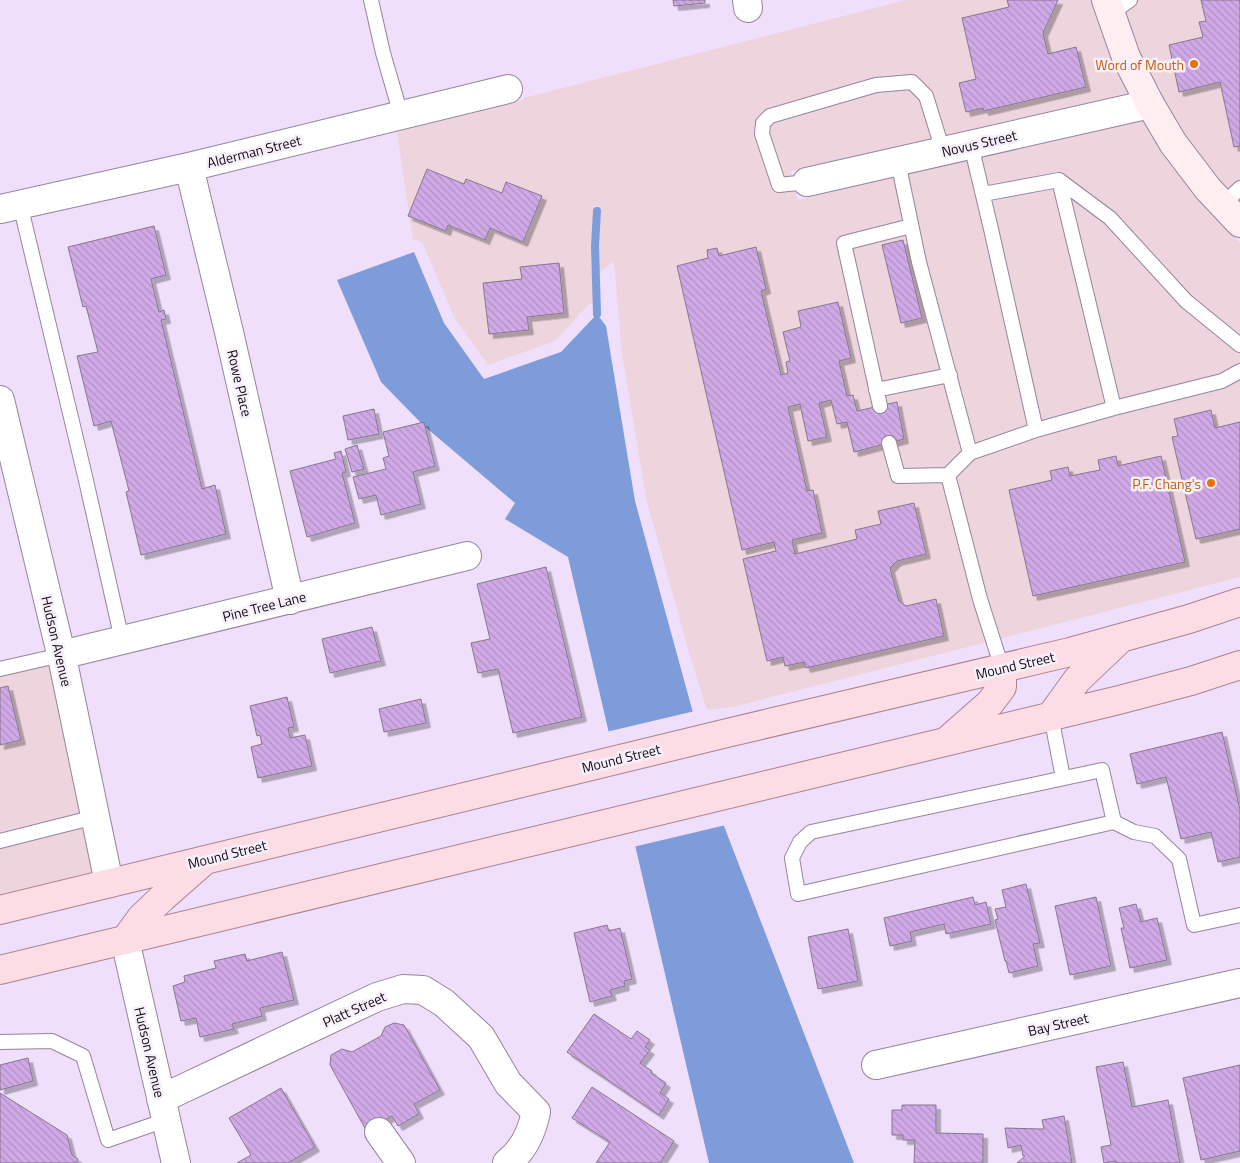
<svg xmlns="http://www.w3.org/2000/svg" width="1240" height="1163" font-family="'Titillium Web',sans-serif">
<defs>
<pattern id="building-back-hatch" width="6" height="6" patternUnits="userSpaceOnUse" patternTransform="scale(1.25)"><rect width="6" height="6" fill="#d0a9e7"/><path d="M-1 5l2 2M0 0l6 6M5-1l2 2" fill="none" stroke="#b190c5"/></pattern>
<filter id="shadow"><feDropShadow dx="4.5" dy="4.5" stdDeviation="0" flood-color="#0004"/></filter>
</defs>
<rect width="100%" height="100%" fill="#efdffa"/>
<path fill="#edd4dd" d="M906,0H1092L1113,62L1129,93L791,171L798,200L1144,120L1199,199L1240,243V577L733,707L707,710L690,656L646,498L622,354L614,261L597,275L595,301L589,304L555,341L488,365L454,317L423,244L417,240H413L397,132L524,100V98Z
M1120,0H1240V203L1218,179L1184,134L1162,98L1160,86L1156,87L1138,52Z
M61,655L109,883L0,910V669Z"/>
<path fill="#7e9cd9" d="M414,252L444,323L484,379L561,352L597,314L606,326L635,501L724,826L854,1163H709L568,557L505,519L515,503L423,425L381,382L337,280Z"/>
<path fill="#efdffa" d="M695,711L726,825L633,847L606,732Z"/>
<g fill="none" stroke-linecap="round" stroke-linejoin="round">
<path stroke="#7e9cd9" stroke-width="8" d="M597,314L595,246L597,211"/>
</g>
<path fill="url(#building-back-hatch)" stroke="#86778f" filter="url(#shadow)" d="M673,0H705V3L674,6Z
M1007,0H1058L1043,33L1048,54L1076,47L1086,87L984,111L983,108L966,112L959,83L976,79L962,18L1009,7Z
M1201,0H1240V146L1234,147L1220,82L1179,92L1169,45L1203,37L1199,22L1206,21Z
M427,169L464,184L466,179L502,193L506,182L542,196L523,242L490,228L485,240L448,225L446,231L408,216Z
M154,226L166,275L151,279L159,312L164,310L166,319L161,320L202,489L215,485L226,534L141,555L126,492L129,491L111,421L94,426L77,356L98,352L86,306L83,307L68,247Z
M903,240L922,318L901,323L882,245Z
M756,247L766,289L761,291L781,375L788,373L786,362L790,361L783,332L801,327L798,311L838,302L851,358L839,361L847,396L853,395L857,411L897,402L904,439L854,452L847,422L837,424L831,400L819,403L827,437L808,441L800,404L788,407L807,491L813,490L822,533L792,540L795,554L857,539L855,530L881,524L878,511L914,503L926,554L897,561L890,568L899,601L906,606L936,599L944,636L806,668L804,662L785,666L783,657L767,661L743,559L776,551L774,542L742,550L677,266L708,258L707,250L717,248L719,256Z
M559,263L564,313L527,317L529,330L489,334L483,283L522,279L520,267Z
M374,409L379,434L348,440L343,416Z
M1211,410L1215,428L1240,422V529L1196,539L1172,437L1178,436L1174,419Z
M424,422L435,466L413,472L421,504L381,515L376,495L359,499L353,477L386,469L383,458L389,456L383,432Z
M357,445L364,469L352,472L345,449Z
M341,451L346,472L342,473L355,523L307,537L290,471L336,459L334,453Z
M1116,456L1118,466L1161,456L1185,562L1033,596L1009,490L1052,480L1050,471L1068,467L1070,476L1100,470L1098,460Z
M546,567L582,717L513,733L498,669L478,673L471,643L490,639L477,584Z
M372,627L381,661L330,673L322,639Z
M8,686L21,740L0,745V688Z
M287,697L294,727L288,728L290,738L305,735L312,766L258,778L251,747L262,744L260,735L257,736L250,706Z
M421,699L426,723L384,732L379,709Z
M1222,732L1240,810V857L1218,862L1211,832L1181,839L1166,777L1137,784L1130,754Z
M1026,884L1040,943L1033,944L1038,966L1009,973L1006,961H1005L995,920L998,919L995,909L1006,907L1002,890Z
M973,897L975,905L986,902L991,924L946,934L944,924L910,932L912,941L890,946L884,918Z
M1096,897L1111,966L1070,975L1055,906Z
M1136,904L1141,922L1157,918L1167,960L1130,968L1121,928H1124L1119,908Z
M607,925L609,931L620,928L632,979L624,981L625,986L610,990L612,996L590,1002L574,933Z
M848,929L858,981L818,989L808,937Z
M282,952L294,1000L260,1008L262,1016L232,1024L234,1029L200,1037L196,1018L181,1021L173,986L185,982L184,976L216,968L214,961L245,954L247,961Z
M594,1014L631,1039L637,1031L650,1040L645,1047L650,1050L640,1063L652,1071L651,1073L666,1083L660,1093L669,1099L659,1115L567,1052Z
M394,1023L404,1025L440,1090L414,1104L419,1114L398,1126L392,1116L366,1130L330,1065L331,1055L342,1049L352,1052L381,1036L385,1027Z
M28,1058L33,1081L0,1090V1065Z
M1123,1062L1132,1107L1168,1100L1180,1163H1116V1161L1104,1163L1101,1147L1111,1145L1096,1067Z
M1240,1065V1151L1201,1160L1183,1078Z
M592,1087L674,1141L660,1163H596L610,1142L572,1118Z
M281,1088L315,1147L288,1163H237L251,1155L229,1118Z
M0,1093L67,1135L72,1155L78,1159L76,1163H0Z
M902,1105H936V1133L983,1134V1163H914L915,1140H903V1135H892V1110H902Z
M1064,1116L1072,1163H1017L1025,1156H1023L1021,1145L1008,1148L1005,1128L1041,1129H1044L1042,1120Z"/>
<g fill="none" stroke-linecap="round" stroke-linejoin="round">
<defs>
<path id="lane" d="M371,0L383,53L401,115
M1110,14L1130,0
M971,145L991,229L1036,430
M898,162L919,262L970,453
M807,182L779,185L762,134L763,123L770,116L876,85L912,82L926,96L943,151
M983,194L1059,180
M20,204L85,476L122,640
M1223,205L1240,188
M876,390L950,375
M880,406L844,243L911,226
M1114,408L1222,381L1240,371
M889,443L898,476L948,475
M1002,668L980,599L948,475L970,453L1036,430L1114,408L1059,180L1110,218L1186,301L1240,345
M0,669L61,655
M1051,716L1063,778
M1114,822L1102,770L811,832L800,842L792,858L798,894L1114,822L1134,832L1155,836L1179,859L1194,925L1240,915
M0,841L95,817
M0,1042L52,1041L83,1056L108,1140L166,1120"/>
<path id="street" d="M747,0L748,8
M189,167L229,332L290,600
M807,182L1150,104
M0,209L189,167L508,89
M0,400L63,662L109,883
M61,655L467,556
M125,940L176,1163
M876,1065L1240,983
M161,1099L377,997L403,989L423,990L444,1003L481,1037L508,1083L536,1112C532,1131 523,1151 507,1163
M379,1132L401,1163"/>
<path id="secondary" d="M1106,0L1126,57L1150,104L1173,143L1208,189L1240,223"/>
<path id="primary" d="M1051,716L1077,680L1118,641
M949,739L990,703L1002,687V668
M0,910L727,733L1070,652L1189,619L1240,602
M125,940L141,918L162,898L203,862
M0,970L1119,700L1191,681L1240,665"/>
</defs>
<use href="#lane" stroke="#94849d" stroke-width="16"/>
<use href="#street" stroke="#94849d" stroke-width="30"/>
<use href="#secondary" stroke="#94849d" stroke-width="30"/>
<use href="#primary" stroke="#a8838f" stroke-width="30"/>
<use href="#lane" stroke="#fff" stroke-width="14"/>
<use href="#street" stroke="#fff" stroke-width="28"/>
<use href="#secondary" stroke="#feeef2" stroke-width="28"/>
<use href="#primary" stroke="#fcdce5" stroke-width="28"/>
</g>
<g fill="#e8710a" stroke="#f7f0fb" stroke-width="2">
<circle cx="1194" cy="64" r="5"/>
<circle cx="1211" cy="483" r="5"/>
</g>
<g text-anchor="middle" dominant-baseline="central" stroke-width="5" stroke-linejoin="round" paint-order="stroke">
<g font-size="14" fill="#c56008" stroke="#f7f0fb" text-anchor="end">
<text x="1184" y="64">Word of Mouth</text>
<text x="1201" y="483">P.F. Chang's</text>
</g>
<g font-size="14" fill="#0f0912" stroke="#f7f0fb">
<text transform="translate(979 143) rotate(-13)">Novus Street</text>
<text transform="translate(254 151) rotate(-14)">Alderman Street</text>
<text transform="translate(240 383) rotate(77)">Rowe Place</text>
<text transform="translate(264 606) rotate(-14)">Pine Tree Lane</text>
<text transform="translate(57 641) rotate(77)">Hudson Avenue</text>
<text transform="translate(1015 665) rotate(-13)">Mound Street</text>
<text transform="translate(621 758) rotate(-14)">Mound Street</text>
<text transform="translate(227 854) rotate(-14)">Mound Street</text>
<text transform="translate(354 1009) rotate(-24)">Platt Street</text>
<text transform="translate(1058 1024) rotate(-13)">Bay Street</text>
<text transform="translate(150 1052) rotate(77)">Hudson Avenue</text>
</g>
</g>
</svg>
